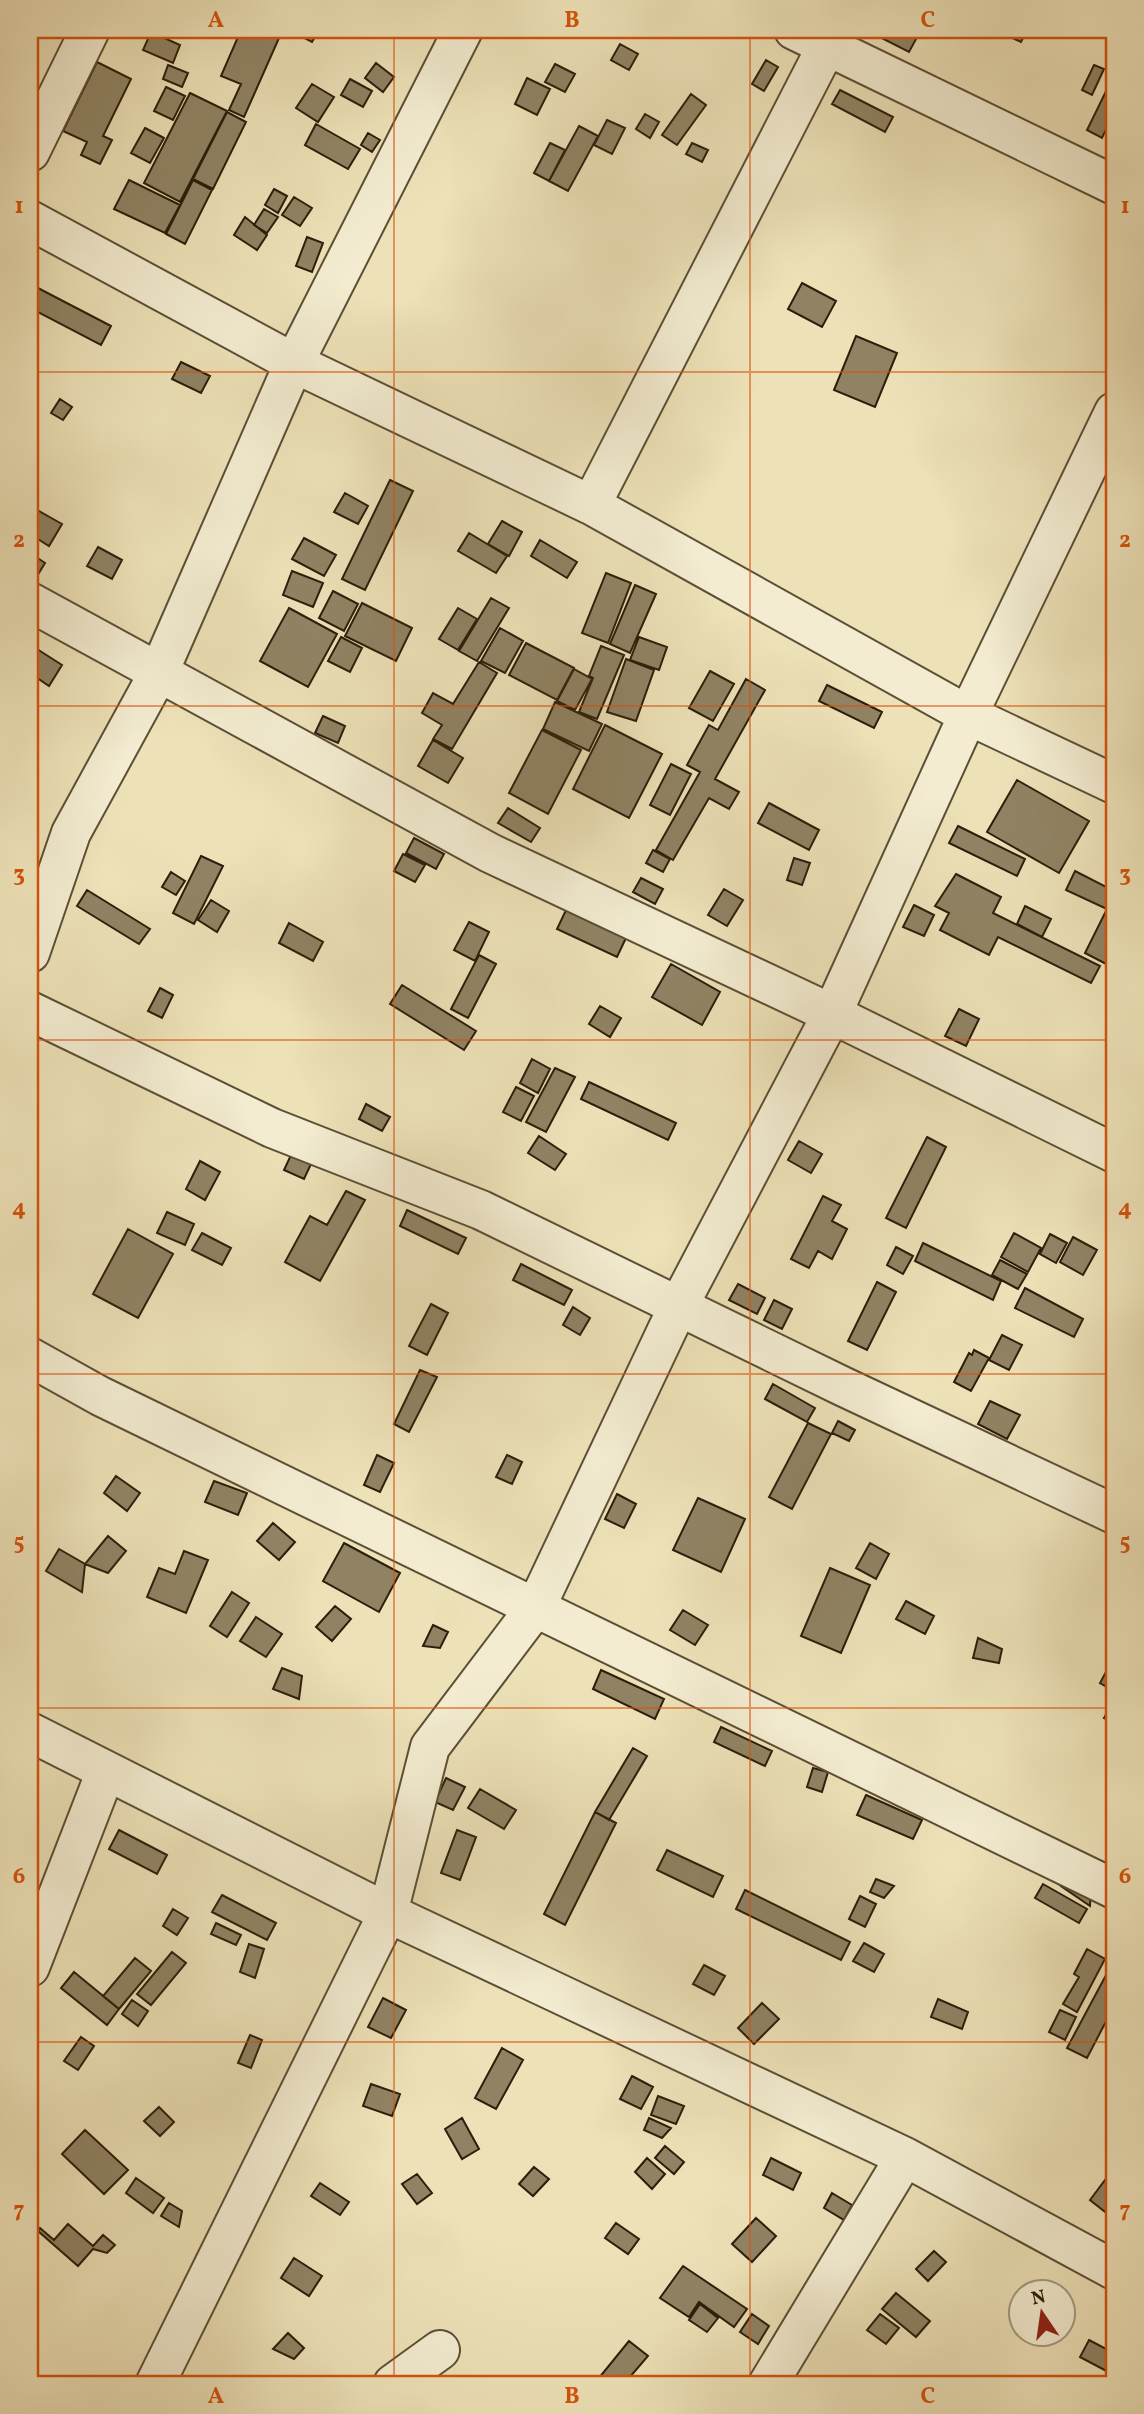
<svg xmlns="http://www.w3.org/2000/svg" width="1144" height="2414" font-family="Vollkorn,serif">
<rect width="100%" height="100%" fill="#ede1b7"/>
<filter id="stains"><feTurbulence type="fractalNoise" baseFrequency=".00286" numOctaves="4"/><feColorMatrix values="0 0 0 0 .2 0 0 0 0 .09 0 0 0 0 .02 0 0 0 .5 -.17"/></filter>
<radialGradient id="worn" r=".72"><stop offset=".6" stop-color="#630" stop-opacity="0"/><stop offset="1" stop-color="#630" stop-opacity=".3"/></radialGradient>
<path fill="#908364" stroke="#2c1e0a" stroke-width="2" d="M241,30H260L279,38L244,117L229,110L241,84L221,76Z
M267,30H286L282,38Z
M289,30H319L312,42Z
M866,30H921L909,52Z
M996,30H1027L1021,42Z
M151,32L180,45L173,63L143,50Z
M620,44L638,54L629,70L611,60Z
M766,60L778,67L764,91L752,84Z
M97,62L131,79L103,136L112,140L100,164L81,155L87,142L63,131Z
M376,63L394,77L383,92L365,78Z
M555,64L575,74L565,92L545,82Z
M168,65L188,73L182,87L163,79Z
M1094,65L1104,69L1092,95L1082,90Z
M1113,77L1114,113L1102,138L1087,130Z
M527,78L550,89L537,115L515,104Z
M350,79L372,91L363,107L341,95Z
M312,84L334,97L318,122L296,108Z
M166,87L185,96L173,120L154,111Z
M840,90L893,117L885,132L832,104Z
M190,93L227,111L180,202L144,183Z
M691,94L706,105L677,145L662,135Z
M227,112L246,122L213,189L193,179Z
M645,114L659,122L650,138L636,129Z
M607,120L625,128L612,154L594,145Z
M316,124L360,149L348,169L305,145Z
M579,126L598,136L568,191L549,181Z
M145,128L164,138L150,163L131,153Z
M368,133L380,140L372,152L361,145Z
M550,143L565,150L549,181L534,173Z
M692,143L708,150L702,162L686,154Z
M129,180L180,205L165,233L114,209Z
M193,180L212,190L185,244L166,234Z
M274,189L287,196L278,213L265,205Z
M294,197L312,208L300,226L282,215Z
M264,209L278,217L267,233L254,225Z
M245,217L267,235L257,250L234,235Z
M307,237L323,243L312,272L296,266Z
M802,283L836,301L822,327L788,309Z
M36,287L111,326L101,345L30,308V300Z
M856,336L897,353L875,407L834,390Z
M181,362L210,376L201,393L172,379Z
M60,399L72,407L63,420L51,413Z
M390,480L413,491L365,590L342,579Z
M345,493L368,506L358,524L334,512Z
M30,506L62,524L49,546L30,534Z
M502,521L522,532L509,556L488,544Z
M469,533L507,556L496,573L458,551Z
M304,538L336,555L324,576L292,559Z
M540,540L577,562L567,578L531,556Z
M98,547L122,560L112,579L87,566Z
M30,553L45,563L34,581L30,578Z
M292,571L323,583L313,607L283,595Z
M606,573L631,583L608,643L582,633Z
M635,585L656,594L630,653L610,644Z
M333,591L358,604L344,631L319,618Z
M491,598L509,608L477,661L459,651Z
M362,603L412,628L396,661L345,636Z
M289,608L337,634L308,687L260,661Z
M458,608L477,619L458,650L439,639Z
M500,628L523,641L505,673L481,661Z
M341,637L362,648L350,672L328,661Z
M639,637L667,647L659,670L630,660Z
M526,643L574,668L557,700L509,675Z
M601,646L624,655L597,719L579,712L593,678L589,676Z
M37,649L62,665L49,686L30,673V659Z
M626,659L654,670L636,721L607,712Z
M479,662L497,673L452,749L433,739L442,725L422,713L433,693L453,704Z
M574,669L592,679L575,710L557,701Z
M710,671L734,684L713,721L689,708Z
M746,679L765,690L715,779L739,792L729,809L709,798L673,860L656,850L700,772L687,765L709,725L718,730Z
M827,685L882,712L874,728L819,701Z
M555,702L602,724L589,751L543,729Z
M323,716L345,726L338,743L315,733Z
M605,725L662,754L629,818L573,789Z
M542,730L581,750L548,814L509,793Z
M433,740L463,758L448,783L418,766Z
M671,764L691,774L670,815L650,805Z
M1017,780L1089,821L1059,873L987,832Z
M769,803L819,830L809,850L758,823Z
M508,808L540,828L531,842L498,823Z
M958,826L1025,859L1017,876L949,843Z
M414,838L444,854L436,869L406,853Z
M653,850L670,859L663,872L646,863Z
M403,854L425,865L415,882L394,871Z
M201,856L223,866L194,924L173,913Z
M794,858L810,863L802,885L787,880Z
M1075,871L1108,888L1114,876V968L1085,953L1107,909L1066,890Z
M171,872L185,881L176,895L162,887Z
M956,874L1001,897L993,913L1100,966L1091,983L998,937L989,955L940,930L949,913L935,906Z
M641,878L663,889L655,904L633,892Z
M724,889L743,900L727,926L708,915Z
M87,890L150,929L139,944L77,906Z
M211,900L229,911L217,932L198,920Z
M914,905L934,915L924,936L903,927Z
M1025,906L1051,919L1042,937L1017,924Z
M566,910L626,938L617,957L557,929Z
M469,922L489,932L475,961L454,950Z
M289,923L323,942L313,961L279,943Z
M479,955L496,964L468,1018L451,1009Z
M671,964L720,992L702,1025L652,997Z
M402,985L476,1031L464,1050L390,1004Z
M160,988L173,995L162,1018L148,1011Z
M600,1006L621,1018L610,1037L589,1024Z
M959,1009L979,1019L966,1046L945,1036Z
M532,1059L550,1069L538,1093L520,1083Z
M555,1068L575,1077L546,1132L526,1122Z
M589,1082L676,1123L668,1140L581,1099Z
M516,1087L534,1096L521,1121L503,1112Z
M366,1104L390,1117L382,1131L359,1119Z
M539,1136L566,1154L555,1170L528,1153Z
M927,1137L946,1147L906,1228L886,1218Z
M799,1141L822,1154L811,1173L788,1160Z
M291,1155L311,1164L304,1179L284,1170Z
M200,1161L220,1172L205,1200L186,1189Z
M346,1191L365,1200L320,1281L285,1262L310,1216L327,1225Z
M823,1196L841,1205L832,1221L847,1229L832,1259L818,1251L809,1268L791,1259Z
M407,1210L466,1238L458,1254L400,1226Z
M167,1212L194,1224L185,1245L157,1233Z
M128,1229L173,1254L138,1318L93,1294Z
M202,1233L231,1248L222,1265L192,1250Z
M1014,1233L1041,1248L1028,1272L1001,1257Z
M1050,1234L1067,1243L1056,1263L1040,1254Z
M1073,1237L1097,1250L1083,1275L1060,1262Z
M923,1243L1001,1281L993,1300L915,1261Z
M896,1247L913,1256L903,1274L887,1265Z
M1000,1260L1027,1274L1018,1289L992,1275Z
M521,1264L572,1290L564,1305L513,1280Z
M877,1282L896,1292L867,1350L848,1341Z
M738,1284L765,1298L757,1314L729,1300Z
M1025,1288L1083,1319L1074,1337L1015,1308Z
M774,1300L792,1309L782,1329L764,1320Z
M431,1304L448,1313L427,1355L409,1346Z
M573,1307L590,1318L580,1335L563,1325Z
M1002,1335L1022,1345L1009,1370L989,1360Z
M974,1350L989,1358L971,1391L954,1382L969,1353L972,1355Z
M420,1370L437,1377L409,1432L394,1424Z
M773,1384L815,1408L807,1422L765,1399Z
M990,1401L1020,1415L1007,1439L978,1424Z
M838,1421L855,1430L849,1441L832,1433Z
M808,1423L831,1434L792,1509L769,1497Z
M377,1455L394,1463L380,1492L364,1485Z
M507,1455L522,1462L512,1484L496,1477Z
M116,1476L140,1493L127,1511L104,1493Z
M214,1481L247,1493L238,1515L205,1502Z
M617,1494L636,1504L624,1528L605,1519Z
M698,1498L745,1519L721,1572L673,1550Z
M273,1523L295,1542L279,1560L257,1541Z
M108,1536L126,1551L108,1573L85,1564Z
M344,1543L400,1573L379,1612L323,1581Z
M870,1543L889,1554L876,1579L856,1568Z
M59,1549L85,1564L82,1592L46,1571Z
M184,1551L208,1560L186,1613L147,1597L159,1568L175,1574Z
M830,1568L870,1585L841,1653L801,1636Z
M232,1592L249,1603L227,1637L210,1626Z
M906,1601L934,1616L925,1634L896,1619Z
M335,1606L351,1619L332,1641L316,1627Z
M683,1610L708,1625L695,1645L670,1630Z
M256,1617L282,1634L266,1657L240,1641Z
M433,1625L448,1632L440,1648L423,1646Z
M978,1638L1002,1649L999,1663L973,1658Z
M1114,1657V1691L1100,1683Z
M282,1668L302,1676L299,1699L273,1689Z
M601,1670L664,1699L655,1719L593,1689Z
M1114,1700V1723L1104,1718Z
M721,1727L772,1751L765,1766L714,1742Z
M633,1748L647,1756L609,1820L595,1812Z
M813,1768L828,1772L822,1792L807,1787Z
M446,1778L465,1787L453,1810L435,1802Z
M480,1789L516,1810L504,1829L468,1808Z
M866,1795L922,1820L913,1839L857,1815Z
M595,1812L616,1823L565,1925L544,1914Z
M119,1830L167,1855L157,1874L109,1849Z
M457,1830L476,1837L460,1880L441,1873Z
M667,1850L723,1876L713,1897L657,1870Z
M1070,1877L1091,1888L1090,1906L1061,1886Z
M876,1879L894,1886L884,1898L870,1892Z
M1043,1884L1087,1909L1079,1923L1035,1898Z
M745,1890L850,1942L841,1960L736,1909Z
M222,1895L276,1923L267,1940L212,1912Z
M860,1896L876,1904L865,1927L849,1919Z
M173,1909L188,1918L177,1935L163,1926Z
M216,1923L241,1935L236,1945L211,1934Z
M864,1943L884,1954L874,1972L853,1961Z
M249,1944L264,1949L255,1978L240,1972Z
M1087,1949L1105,1959L1077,2012L1063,2004L1079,1977L1074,1974Z
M172,1952L186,1963L151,2005L137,1994Z
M135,1958L151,1971L119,2009L103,1996Z
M1112,1964L1114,2006L1087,2058L1067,2048Z
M704,1965L725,1976L714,1995L693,1984Z
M74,1972L119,2009L107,2025L61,1988Z
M383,1998L406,2010L391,2038L368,2027Z
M938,1999L968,2012L962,2029L931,2017Z
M132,2000L148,2011L138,2026L122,2014Z
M762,2003L779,2019L754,2044L738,2028Z
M1060,2010L1076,2017L1065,2040L1049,2032Z
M250,2035L262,2040L251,2068L238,2063Z
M81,2037L94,2046L78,2070L64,2061Z
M502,2048L523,2060L496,2109L475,2098Z
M632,2076L653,2087L641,2109L620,2099Z
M371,2084L400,2094L392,2116L363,2106Z
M658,2096L684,2106L676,2124L651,2115Z
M159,2107L174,2122L160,2136L144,2121Z
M462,2118L479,2149L462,2159L445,2129Z
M649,2118L671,2128L662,2138L644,2130Z
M85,2130L128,2170L104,2194L62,2154Z
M665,2146L684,2162L674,2174L655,2158Z
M647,2158L665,2174L652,2189L635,2172Z
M771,2158L801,2173L793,2190L763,2175Z
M534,2167L549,2179L533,2196L519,2184Z
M1114,2168V2219L1090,2200Z
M417,2174L432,2193L417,2204L402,2184Z
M136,2178L164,2198L153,2213L126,2193Z
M320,2183L349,2202L340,2215L311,2196Z
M832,2193L852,2205L844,2220L824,2208Z
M169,2203L182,2211L179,2227L161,2216Z
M756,2218L776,2236L752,2262L732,2244Z
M616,2223L639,2239L628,2254L605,2238Z
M68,2224L93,2246L103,2235L115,2245L107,2253L93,2249L78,2266L38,2231L40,2228L54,2240Z
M934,2251L946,2262L928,2281L916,2269Z
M294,2258L322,2276L309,2296L281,2278Z
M683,2266L747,2309L734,2327L699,2302L689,2317L660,2298Z
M896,2293L930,2321L916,2337L882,2309Z
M700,2304L718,2318L707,2332L689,2320Z
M752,2314L769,2326L758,2344L740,2332Z
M880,2314L899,2328L886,2344L867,2330Z
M288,2333L304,2348L294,2359L273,2349Z
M1089,2340L1114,2353V2375L1080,2357Z
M629,2341L648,2356L624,2384H594Z"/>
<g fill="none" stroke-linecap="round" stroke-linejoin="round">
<defs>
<path id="minor" d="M794,30L1114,185
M30,152L90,30
M30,220L294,363L591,505L968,715L1114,784
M591,505L835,30
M30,602L490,853L832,1014L1114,1153
M30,953L71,833L159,672L294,363L463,30
M30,1011L272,1128L481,1210L842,1386L1114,1514
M30,1357L100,1396L1114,1889
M30,1732L388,1913L905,2157L1114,2270
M30,1967L106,1771
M155,2384L388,1913L430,1747L536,1607L678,1307L832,1014L968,715L1114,412
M393,2384L440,2350
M768,2384L905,2157"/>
</defs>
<use href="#minor" stroke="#5c4f35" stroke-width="42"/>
<use href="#minor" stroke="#f3ecd0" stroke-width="38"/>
</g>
<path fill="none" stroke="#d5530c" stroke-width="2" stroke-opacity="0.55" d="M394,30V2384M750,30V2384M30,372H1114M30,706H1114M30,1040H1114M30,1374H1114M30,1708H1114M30,2042H1114"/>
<rect width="1144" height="2414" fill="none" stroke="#ede1b7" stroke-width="77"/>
<g transform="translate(1042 2313) rotate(347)"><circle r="33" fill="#f3ecd0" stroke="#a39a81" stroke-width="2"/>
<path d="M0-5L12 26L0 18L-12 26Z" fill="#8f2418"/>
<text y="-10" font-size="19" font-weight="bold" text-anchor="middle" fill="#2c1e0a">N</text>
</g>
<rect x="38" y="38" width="1068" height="2338" fill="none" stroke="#d5530c" stroke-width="2.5"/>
<g font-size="23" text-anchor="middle" font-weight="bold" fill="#d5530c">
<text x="216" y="27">A</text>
<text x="572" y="27">B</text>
<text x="928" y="27">C</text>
<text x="19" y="213">1</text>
<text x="1125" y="213">1</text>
<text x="19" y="547">2</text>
<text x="1125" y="547">2</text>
<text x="19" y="881">3</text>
<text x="1125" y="881">3</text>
<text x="19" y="1215">4</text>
<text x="1125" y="1215">4</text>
<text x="19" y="1549">5</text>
<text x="1125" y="1549">5</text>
<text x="19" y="1883">6</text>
<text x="1125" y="1883">6</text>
<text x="19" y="2217">7</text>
<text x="1125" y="2217">7</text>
<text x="216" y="2403">A</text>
<text x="572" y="2403">B</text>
<text x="928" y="2403">C</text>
</g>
<rect width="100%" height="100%" filter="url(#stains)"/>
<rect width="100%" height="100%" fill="url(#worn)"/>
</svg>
